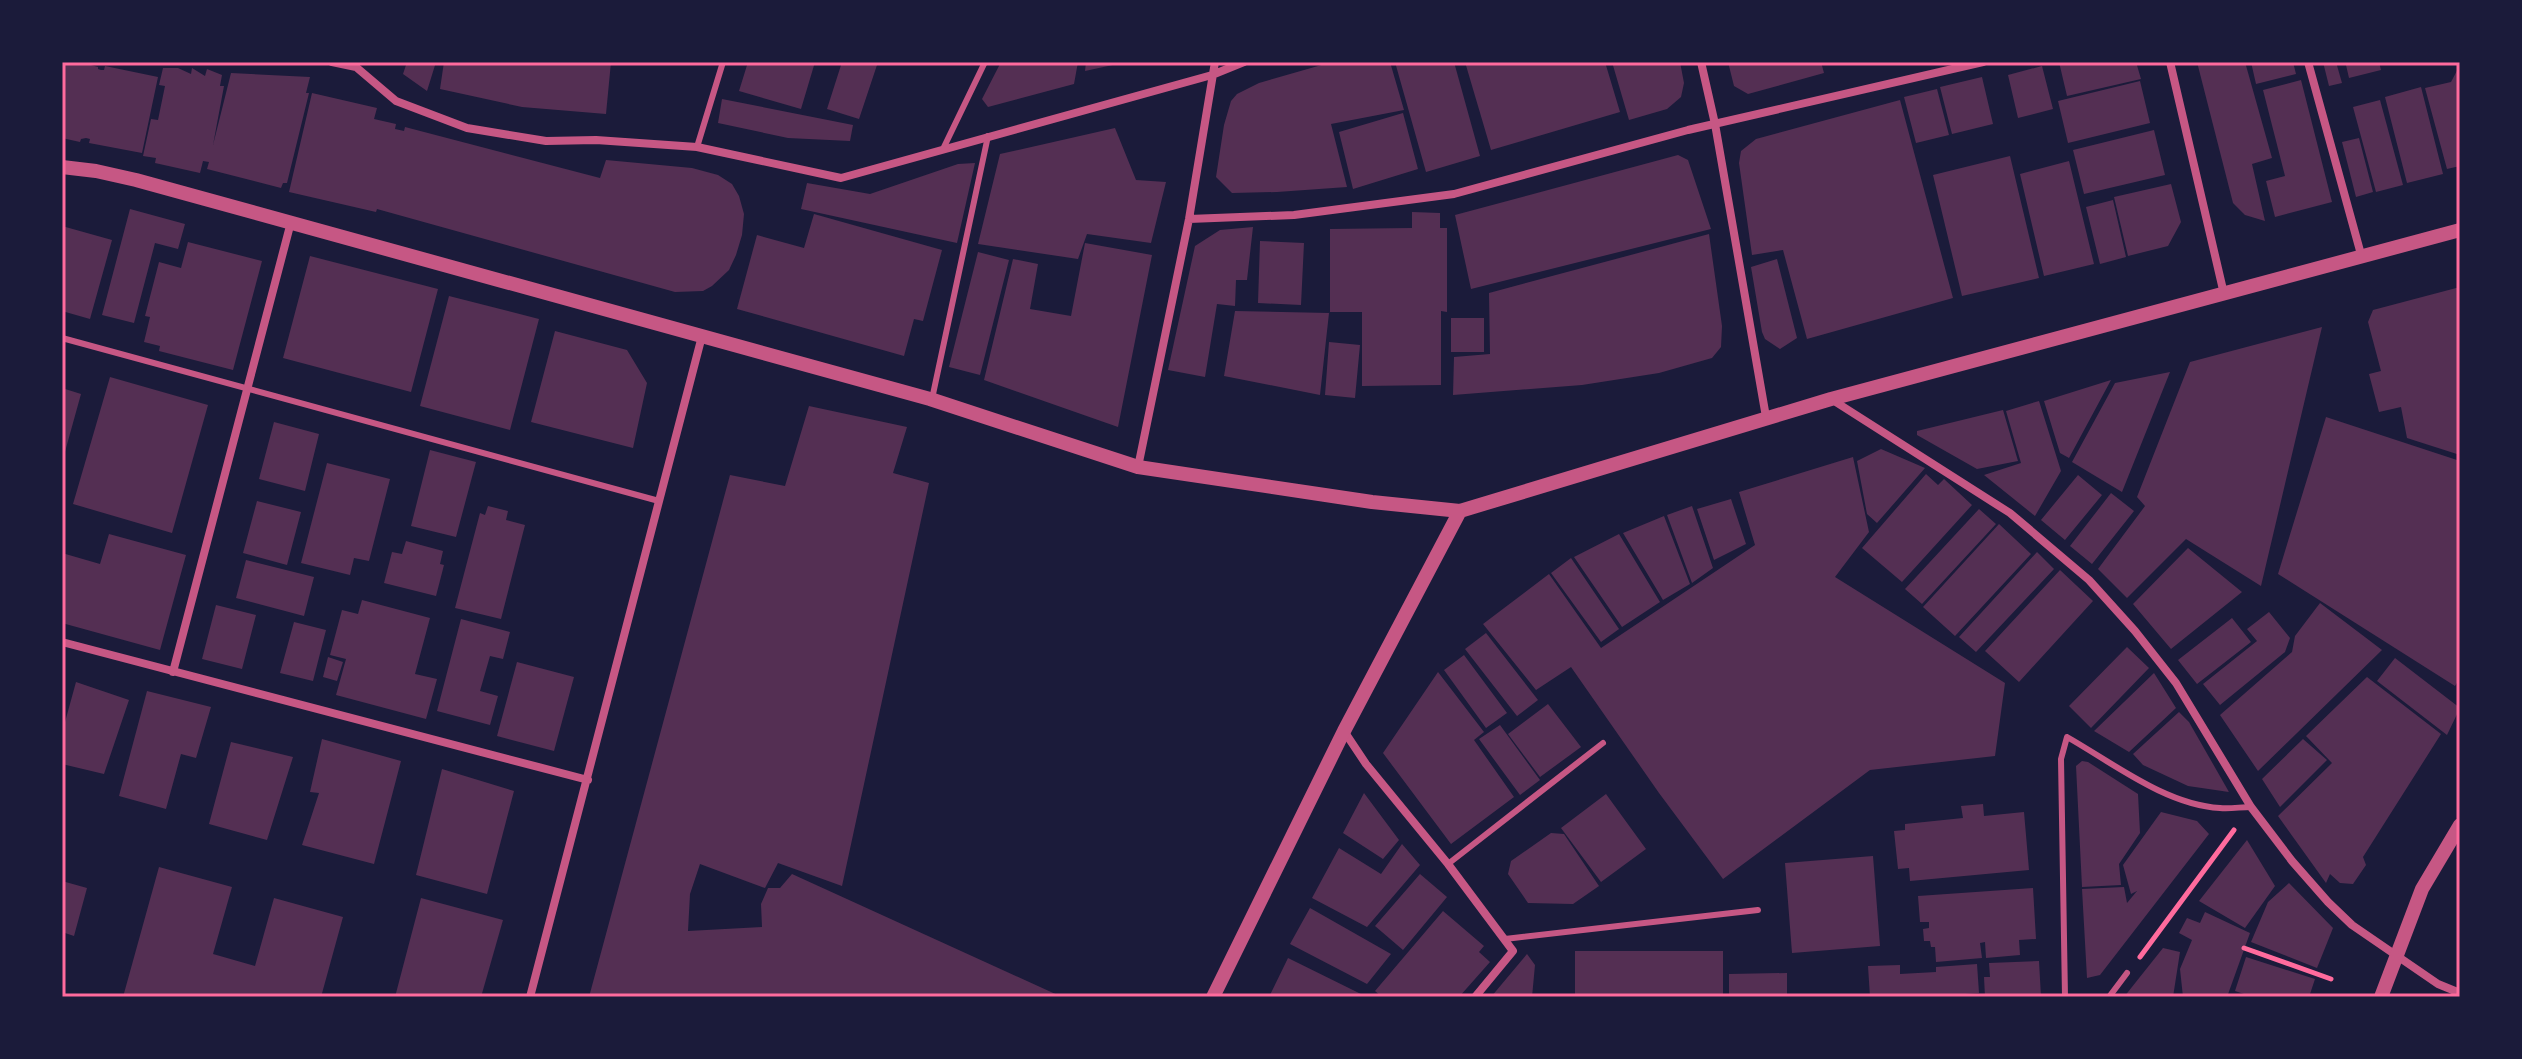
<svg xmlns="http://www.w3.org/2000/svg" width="2522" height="1059" font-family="'Fira Sans',sans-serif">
<rect width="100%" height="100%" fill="#1b1b3a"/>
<path fill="#542f53" d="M62,62H80L98,67V69L101,70H104L105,66L158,77L142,153L89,143L90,139L86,138L81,139L80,142L62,138Z
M407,62H436L427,91L403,74Z
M444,62H611L606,114L522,107L440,89Z
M748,62H815L801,109L739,91Z
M842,62H878L859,119L827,109Z
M1001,62H1078L1074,84L988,107L982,99Z
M1086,62H1122V63L1085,71Z
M1332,62H1390L1404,110L1331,124L1347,187L1277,192L1232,193L1216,177L1224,125L1231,101L1237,94L1259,83Z
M1395,62H1454L1480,156L1426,172Z
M1465,62H1605L1620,112L1491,150Z
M1612,62H1680L1684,83L1681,97L1667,109L1629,120Z
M1728,62H1821L1824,73L1748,94L1734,86Z
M2059,62H2136L2141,79L2067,96Z
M2197,62H2245L2272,158L2252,164L2265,221L2245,215L2233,203Z
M2251,62H2293L2296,74L2256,84Z
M2323,62H2336L2342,83L2329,86Z
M2359,62H2379L2381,70L2349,78L2346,65Z
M2460,65V166L2447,169L2425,88L2451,82Z
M2042,66L2053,109L2018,118L2008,75Z
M163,68H178L191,74L192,68L205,76L207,69L222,75L220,86H224L213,145L231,73L310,77L306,93H309L287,183H283L281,188L207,169L209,162L203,161L200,173L155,163L156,158L143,156L151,119L158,120L165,86L159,85Z
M1982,77L1993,124L1952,134L1940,87Z
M2301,80L2332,202L2275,217L2266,181L2285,176L2263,90Z
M2140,81L2150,123L2068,143L2058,101Z
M2421,87L2443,174L2407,183L2385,97Z
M1937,89L1949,135L1916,143L1904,97Z
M312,93L377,108L374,119L396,124L395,129L404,131L405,127L600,178L606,160L692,168L718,175L732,184L739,196L744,214L742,235L736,255L729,270L712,286L703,291L675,292L377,209L376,212L289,192Z
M722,99L853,125L850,141L788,138L718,123Z
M1900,100L1953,298L1807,339L1783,250L1752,255L1739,163L1741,151L1756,139Z
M2380,100L2403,185L2376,192L2353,107Z
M1403,113L1418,169L1353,189L1339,132Z
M1115,128L1136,180L1166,182L1151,243L1087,234L1078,259L978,244L1000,154Z
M2154,130L2165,175L2084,194L2073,150Z
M2359,138L2373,192L2356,197L2342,142Z
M1678,155L1688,160L1711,229L1471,289L1455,215Z
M2010,156L2039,278L1962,296L1933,175Z
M2069,161L2094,264L2044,276L2020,174Z
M975,163L957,243L801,209L807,183L870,194L958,164Z
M2171,184L2181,222L2168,246L2128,256L2114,197Z
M2113,200L2126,257L2100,264L2086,207Z
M130,209L185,224L178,249L155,243L134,323L102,315Z
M1412,212L1440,213V228H1447V312L1441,311V385L1362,386V312H1330V229L1412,228Z
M814,214L942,250L923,321L914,319L904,356L737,309L757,235L804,248Z
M62,226L112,240L90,319L62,311Z
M1253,227L1247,280H1236L1235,306L1217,304L1205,377L1168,370L1195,246L1220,230Z
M1709,234L1722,326L1721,347L1712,358L1659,373L1582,385L1453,395L1454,357L1490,354L1489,293Z
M1260,241L1304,243L1301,305L1258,303Z
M188,242L262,261L233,370L159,351L160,346L144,342L150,317L145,316L159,262L181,268Z
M1085,243L1152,255L1118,427L984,380L1013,259L1038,264L1030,309L1071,316Z
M978,252L1009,260L980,375L949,367Z
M310,256L438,289L411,392L283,358Z
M1777,259L1797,338L1780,349L1765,339L1762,332L1751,267Z
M2460,287V455L2407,438L2401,407L2379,412L2369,374L2381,371L2368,322L2373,310Z
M449,296L539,319L510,430L420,406Z
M1235,311L1329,313L1320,395L1224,376Z
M1451,318H1484V352H1451Z
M2322,327L2261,586L2186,539L2127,598L2098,569L2145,506L2137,497L2190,362Z
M555,331L627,350L647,383L633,448L531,422Z
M1329,342L1360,345L1355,398L1325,395Z
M2170,372L2122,492L2072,462L2115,383Z
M110,377L208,405L172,533L73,504Z
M2111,380L2069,458L2060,453L2044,401Z
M62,388L81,394L63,459L62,458Z
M2039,401L2061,471L2035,516L1984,475L2021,463L2006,411Z
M809,406L907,427L893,473L929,483L842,886L778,863L765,888L700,864L690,894L688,931L762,927L761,904L768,888H780L792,874L1062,997H589L730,475L785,486Z
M2003,410L2018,461L1977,469L1917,435V431Z
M2326,417L2460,461V678L2455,686L2278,574Z
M274,422L319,434L305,491L259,479Z
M1881,449L1925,468L1877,523L1867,514L1857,461Z
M430,450L476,462L456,537L411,526Z
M1853,457L1869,532L1835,577L2005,683L1995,756L1870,770L1723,879L1659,793L1571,667L1536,690L1483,624L1549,574L1601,648L1755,545L1739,492Z
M327,463L390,479L369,561L354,558L350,575L301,563Z
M1926,474L1938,485L1944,479L1972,505L1902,582L1862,548Z
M2078,475L2102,495L2065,540L2041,520Z
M2111,493L2134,511L2092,564L2070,546Z
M1731,499L1746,544L1714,560L1697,509Z
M257,501L301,512L287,565L243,553Z
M488,506L508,511L506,520L525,525L501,619L455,608L480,513L485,515Z
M1692,506L1713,568L1692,583L1667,515Z
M1979,509L1996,524L1922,604L1905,589Z
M1664,516L1690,584L1663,600L1623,533Z
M1999,524L2031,554L1955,636L1923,607Z
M109,534L186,555L160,650L62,623V553L100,564Z
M1619,534L1660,602L1622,627L1574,557Z
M406,541L443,551L440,564L444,565L436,596L384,583L392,552L402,554Z
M2188,548L2242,592L2171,649L2133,604Z
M2037,552L2054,569L1976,652L1959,637Z
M1571,558L1619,629L1601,642L1551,573Z
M246,560L314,577L304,616L236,598Z
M2060,570L2093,601L2019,682L1985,651Z
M362,600L430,618L415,674L437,679L426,719L336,695L346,659L330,655L342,610L358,614Z
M2320,603L2382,650L2258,771L2220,715L2292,652L2295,636Z
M216,605L256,615L242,669L202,659Z
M2269,612L2290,638L2285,652L2220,705L2203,684L2257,641L2247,629Z
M2232,618L2251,642L2197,684L2178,660Z
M461,619L510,632L503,659L490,656L480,691L498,696L490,725L437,711Z
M294,622L326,630L313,681L280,673Z
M1486,633L1538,700L1517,716L1465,649Z
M2127,647L2149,668L2091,728L2069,706Z
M1464,655L1507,713L1486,728L1444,670Z
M328,657L343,662L337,681L323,677Z
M2395,658L2460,708L2447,735L2377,681Z
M517,662L574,677L554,751L497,736Z
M1438,672L1484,732L1474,740L1514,797L1451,844L1383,753Z
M2154,673L2176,708L2129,752L2094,731Z
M2367,677L2441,734L2363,857L2366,865L2353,884L2340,883L2330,874L2326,883L2278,816L2332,763L2306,736Z
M76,682L129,700L104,774L62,764V733Z
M147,691L211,707L196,758L181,754L166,809L119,796Z
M1548,704L1581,747L1540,777L1508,734Z
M2179,712L2189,722L2229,792L2188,786L2143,765L2133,754Z
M1500,725L1540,780L1520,795L1479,739Z
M322,739L401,761L374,864L302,845L319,793L310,792Z
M2303,739L2327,760L2280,807L2262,779Z
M231,742L293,757L267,840L209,824Z
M2082,761L2088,762L2138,794L2140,833L2119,864L2121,885L2082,887L2076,766Z
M442,769L514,791L487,894L416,875Z
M1364,793L1399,840L1383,859L1343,833Z
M1606,794L1646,849L1601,882L1561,828Z
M1983,804L1984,816L2024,812L2029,870L1910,881L1909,868L1898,869L1894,831L1905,830V824L1963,818L1961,806Z
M2161,812L2197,821L2209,834L2100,975L2087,978L2082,889L2124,887L2127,903L2137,891L2131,894L2123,865Z
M1551,833L1564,834L1599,886L1573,904L1528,903L1508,874L1511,861Z
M2247,840L2275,886L2245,928L2199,901Z
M1402,844L1420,865L1367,927L1312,898L1339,848L1381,874Z
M1873,856L1880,946L1792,953L1785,863Z
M159,867L232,887L213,954L255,966L274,898L343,917L321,997H123Z
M1420,874L1447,897L1403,950L1375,926Z
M62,881L87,888L74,936L62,932Z
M2289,883L2333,928L2317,968L2251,942L2268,902Z
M2033,888L2036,939L2019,940L2020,955L1986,958L1985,942L1980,943L1982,958L1936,962L1935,947H1931L1930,941H1924L1923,929L1929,928V922H1920L1918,896Z
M421,898L503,920L481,997H395Z
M1310,908L1391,954L1367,984L1290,944Z
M1443,911L1484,946L1479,952L1490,962L1459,997H1382L1375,991Z
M2205,912L2250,933L2227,997H2183L2180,969L2192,940L2179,933L2187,918L2200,923Z
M2163,948L2180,952L2173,997H2124Z
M1575,951H1723V997H1575Z
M1527,954L1535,965L1532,997H1491Z
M2246,957L2315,979L2309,997H2253L2235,991Z
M1288,958L1367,997H1269Z
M2039,961L2041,997H1985L1984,977H1990L1989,963Z
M1977,964L1979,993L1965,994V997H1870L1868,966L1900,965V974L1936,972V967Z
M1787,973V997H1729V974Z"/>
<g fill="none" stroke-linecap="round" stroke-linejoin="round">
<path stroke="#ff6b9d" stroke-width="5" d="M2244,948L2331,979
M2140,957L2234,830"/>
<path stroke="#c65784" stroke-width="6" d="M697,147L723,62
M943,149L985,62
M62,338L659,501
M932,399L988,136
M1448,864L1603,743
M1505,939L1758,910
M2065,997L2061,759L2067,737C2113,763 2166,805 2220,808C2230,809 2241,807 2251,807
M2109,997L2127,973"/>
<path stroke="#c65784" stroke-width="8" d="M332,62L356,67L396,101L467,128L546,141L596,140L697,147L841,178L1212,75L1244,62
M1701,62L1715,124L1766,417
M2170,62L2224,294
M2308,62L2362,258
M1189,219L1294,215L1454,194L1688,130L1983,62
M1831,399L2010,513L2089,580L2135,631L2176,683L2251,807L2292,861L2328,902L2352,925L2438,984L2460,993
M1138,467L1189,219L1215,62
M62,642L588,780
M173,672L291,222
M1344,731L1366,764L1448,864L1513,951L1475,997
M530,997L702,336"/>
<path stroke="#c65784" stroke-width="14" d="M62,167L96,171L136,180L930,399L1138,467L1372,502L1460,511L1831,399L2460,230
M1213,997L1344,731L1460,511
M2381,997L2422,889L2460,825"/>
</g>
<rect width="2522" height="1059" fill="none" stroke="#1b1b3a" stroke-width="128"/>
<rect x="64" y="64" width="2394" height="931" fill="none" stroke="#ff6b9d" stroke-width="3"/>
</svg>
